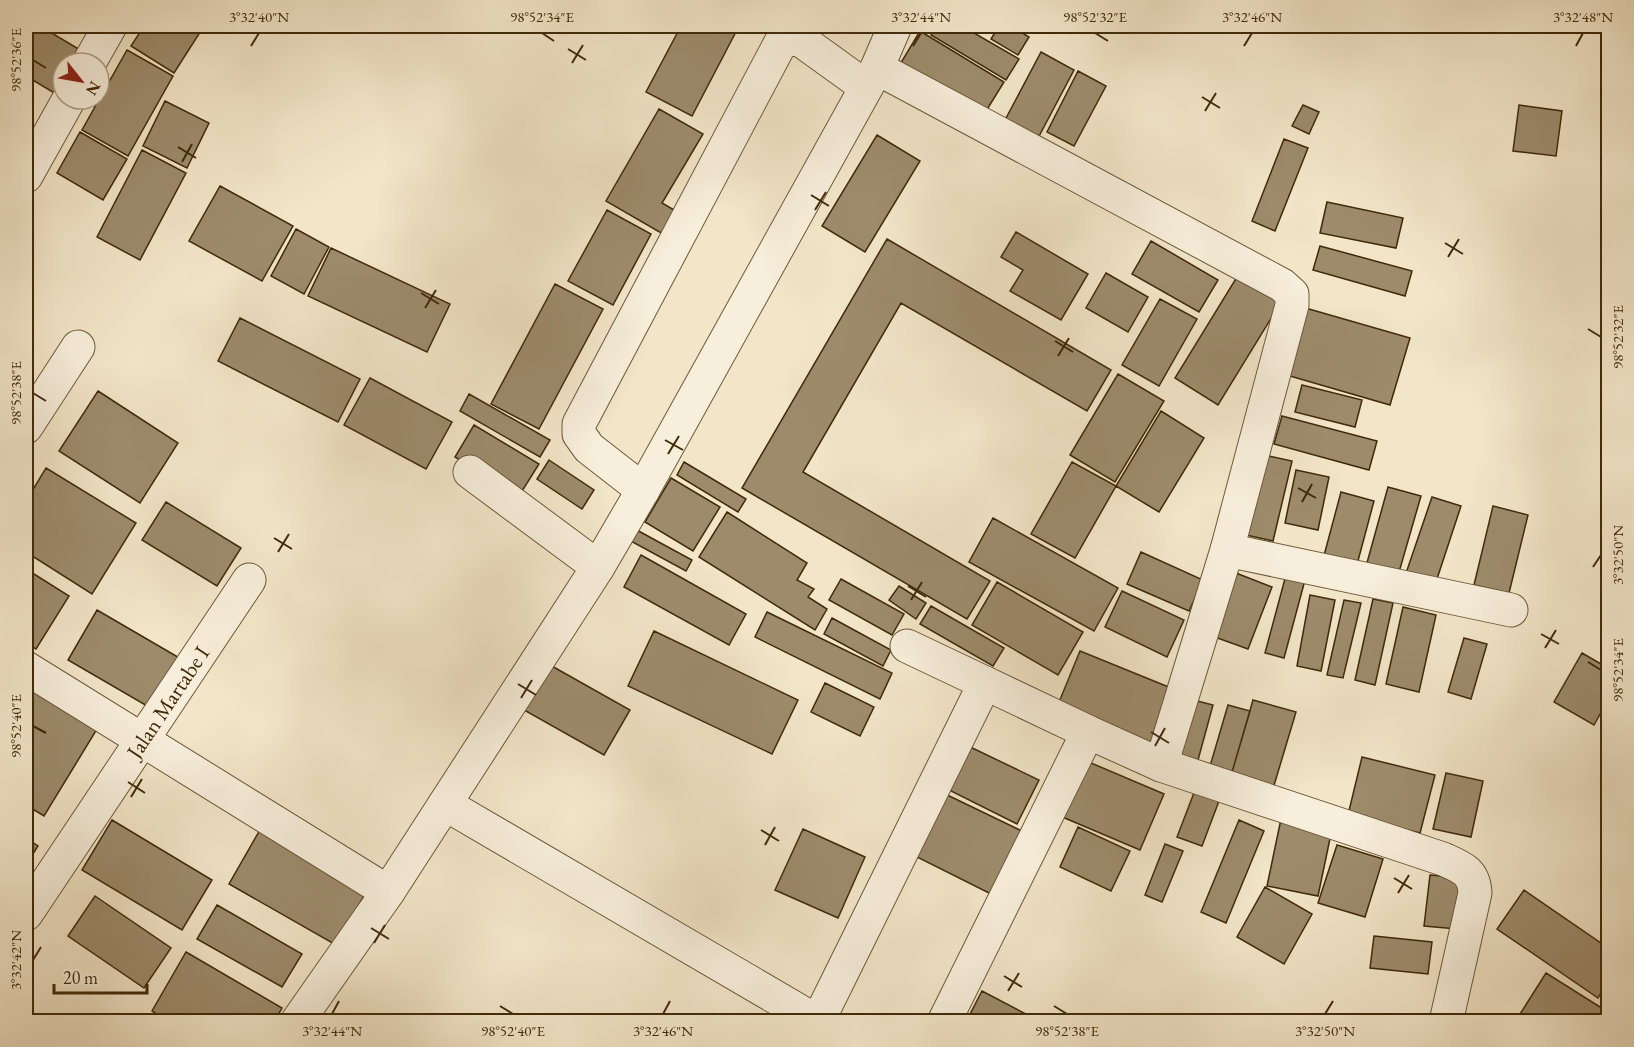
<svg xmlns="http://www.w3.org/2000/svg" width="1634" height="1047" font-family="'EB Garamond',serif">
<rect width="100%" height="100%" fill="#f2e5c8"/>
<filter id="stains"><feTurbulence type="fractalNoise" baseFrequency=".00333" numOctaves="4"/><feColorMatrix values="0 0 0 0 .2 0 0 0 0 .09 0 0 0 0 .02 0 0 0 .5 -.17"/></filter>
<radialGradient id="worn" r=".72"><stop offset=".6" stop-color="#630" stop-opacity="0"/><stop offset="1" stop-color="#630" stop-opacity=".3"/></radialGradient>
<path fill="#9d8b6c" stroke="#402a08" stroke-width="1.5" d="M26,26H40L82,51L75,63H63V82L56,94L26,76Z
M144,26H204L174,73L131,46Z
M681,26H739L692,116L646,92Z
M937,26H962L1019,59L1006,80L931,35Z
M999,26H1011L1029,37L1018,55L991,39Z
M920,31L1004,82L983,116L899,66Z
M127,50L173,76L128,156L82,130Z
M1041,52L1074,70L1037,140L1004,122Z
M1078,71L1106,86L1074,146L1047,132Z
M165,101L209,123L187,168L143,146Z
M1303,105L1319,112L1309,134L1292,126Z
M1519,105L1562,111L1556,156L1513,151Z
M659,109L703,134L662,203L681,214L668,237L606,201Z
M80,132L127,159L103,200L57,173Z
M877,135L920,161L865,252L822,226Z
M1284,139L1308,148L1275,231L1252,221Z
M142,150L186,173L140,260L97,237Z
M220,186L293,226L262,281L189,241Z
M1327,202L1403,218L1396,248L1320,233Z
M607,210L651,234L613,305L568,281Z
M296,229L329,247L304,294L271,276Z
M1016,232L1088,274L1061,320L1010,291L1023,270L1001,257Z
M887,239L1111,370L1087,411L901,303L803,472L990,581L967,619L742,488Z
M1151,241L1218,280L1199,312L1132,274Z
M1320,246L1412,271L1405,296L1313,270Z
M331,248L450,304L427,352L308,296Z
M1240,272L1283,299L1218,405L1175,378Z
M1106,273L1148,297L1128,332L1086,308Z
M555,284L603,309L539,429L491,404Z
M1160,299L1197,319L1159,386L1122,365Z
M1302,307L1410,338L1390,405L1283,374Z
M240,318L360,379L338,422L218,361Z
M1118,374L1164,401L1115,482L1070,455Z
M370,378L452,422L426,469L344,425Z
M1302,385L1362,400L1355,427L1295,412Z
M98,391L178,443L140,503L59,451Z
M469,394L550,440L540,457L460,411Z
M1161,411L1204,438L1159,512L1116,486Z
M1282,416L1377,441L1369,470L1274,444Z
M474,425L539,464L519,496L455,457Z
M1255,453L1292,461L1273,541L1237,533Z
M549,460L594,490L582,509L537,479Z
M684,462L746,499L738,512L677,475Z
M1072,462L1116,486L1075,558L1031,534Z
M46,468L136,523L92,594L26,552V501Z
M1296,470L1329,477L1318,530L1285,523Z
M671,478L720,507L693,551L645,522Z
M1388,487L1421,496L1397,579L1365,570Z
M1341,492L1374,501L1355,572L1322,563Z
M1432,497L1461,506L1433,591L1403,582Z
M166,502L241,548L217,586L142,540Z
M1493,506L1528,515L1509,593L1474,585Z
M727,512L807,563L797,580L814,589L808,597L827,609L815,630L699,557Z
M993,518L1118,588L1094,631L969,562Z
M633,528L692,560L686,571L627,539Z
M1141,552L1203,580L1189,611L1127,584Z
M641,555L746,614L729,645L624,587Z
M26,569L69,596L36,649L26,642Z
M1236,573L1272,587L1248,649L1212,636Z
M1286,575L1305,580L1284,658L1265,653Z
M841,579L904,614L892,635L829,600Z
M997,582L1083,632L1058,675L972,625Z
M899,586L926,603L916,619L889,600Z
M1122,591L1184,620L1167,657L1105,627Z
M1310,595L1335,600L1321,671L1297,666Z
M1373,599L1393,603L1375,685L1355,680Z
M1344,600L1361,603L1343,678L1327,675Z
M931,606L1004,648L993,666L920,624Z
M1403,607L1436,615L1419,692L1386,684Z
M97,610L183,660L154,710L68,660Z
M767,612L892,673L880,699L755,637Z
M832,618L891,650L883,666L824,634Z
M654,631L798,700L772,754L628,686Z
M1464,638L1487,644L1471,699L1448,692Z
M1080,651L1176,690L1153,746L1057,707Z
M1582,653L1608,668V700L1594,725L1554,702Z
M550,665L630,710L604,755L524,710Z
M825,683L874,707L860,736L811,712Z
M35,691L97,729L44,816L26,805V706Z
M1182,697L1213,705L1198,760L1168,752Z
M1253,700L1296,712L1272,792L1230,779Z
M1228,705L1250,711L1230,779L1208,773Z
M964,744L1039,780L1017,824L943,787Z
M1077,757L1164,794L1140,850L1053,813Z
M1362,757L1435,775L1420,833L1348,815Z
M1446,773L1483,781L1471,837L1433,829Z
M1197,785L1222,793L1202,846L1177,837Z
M941,792L1026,833L995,896L911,854Z
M1281,819L1332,829L1318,896L1267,886Z
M112,820L212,880L182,930L82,870Z
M1239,820L1264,831L1226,923L1201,912Z
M1078,827L1130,851L1111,891L1060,867Z
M261,828L368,889L336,945L229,884Z
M803,829L865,857L838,918L775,890Z
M26,838L38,846L26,865Z
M1165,844L1183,851L1162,902L1145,895Z
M1337,845L1383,859L1365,917L1318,903Z
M1430,875L1463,878L1457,929L1424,926Z
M1265,887L1312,914L1284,964L1237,937Z
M1524,890L1608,948V982L1598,998L1497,929Z
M95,896L171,948L144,988L68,936Z
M217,905L302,954L282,987L197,939Z
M1374,936L1432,942L1428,974L1370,968Z
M186,952L282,1008L274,1022H169L152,1011Z
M1546,973L1608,1012V1022H1515Z
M982,991L1041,1022H966Z"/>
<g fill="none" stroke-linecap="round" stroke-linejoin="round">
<defs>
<g id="minor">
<path d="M89,63L110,26"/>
<path d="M877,68L1282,285L1292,294V305L1227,550L1161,765L1088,732"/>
<path d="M26,176L69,99"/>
<path d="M26,427L78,347"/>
<path d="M470,472L598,567"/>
<path d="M643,490L589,448L579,434V424L781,42L798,38L866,87"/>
<path d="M1227,550L1511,610"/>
<path d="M26,668L388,892"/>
<path d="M1161,765L1443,859C1461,867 1474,871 1475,893L1446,1022"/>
<path d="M445,804L818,1022"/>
<path id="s1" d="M26,914L249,580"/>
<path d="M818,1021L985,683L907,646"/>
<path d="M297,1022L388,892L598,567L643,490L877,68L895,26"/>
<path d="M944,1022L1088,732L985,683"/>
</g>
</defs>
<use href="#minor" stroke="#6c5938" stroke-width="35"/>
<use href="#minor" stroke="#f7eedb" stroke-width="33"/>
</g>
<path fill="none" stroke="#402a08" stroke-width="2" d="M542,33L554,41M1095,33L1108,41M251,46L259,33M913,46L921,33M1244,46L1252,33M1576,46L1583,33M568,49L586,60M33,60L46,68M572,63L583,45M1202,97L1220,108M1205,111L1216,93M178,147L196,158M182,162L192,144M811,195L829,206M815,210L826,192M1445,243L1463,254M1448,257L1459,239M421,293L439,304M425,308L436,290M1588,329L1601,337M1055,341L1073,352M1058,356L1069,338M33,393L46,401M665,440L683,450M668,454L679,436M1298,488L1316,498M1302,502L1312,484M274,538L292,549M278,552L289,534M1593,567L1601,555M908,586L926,597M911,600L922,582M1541,634L1559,644M1545,648L1556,630M1588,662L1601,670M518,684L536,695M521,698L532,680M33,726L46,733M1151,732L1169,743M1155,746L1165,728M128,782L145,793M131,797L142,779M761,830L779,841M765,845L775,827M1394,878L1412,889M1398,893L1409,875M371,928L389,939M374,943L385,925M33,960L41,947M1004,976L1022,987M1008,991L1019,973M500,1006L513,1014M1054,1006L1067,1014M332,1014L339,1001M663,1014L670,1001M1325,1014L1333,1001"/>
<g text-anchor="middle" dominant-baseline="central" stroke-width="5" stroke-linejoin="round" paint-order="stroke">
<g font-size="22" fill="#402a08" stroke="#f7eedb">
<text stroke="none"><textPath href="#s1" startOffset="255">Jalan Martabe I</textPath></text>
</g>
</g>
<rect width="1634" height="1047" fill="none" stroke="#f2e5c8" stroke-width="66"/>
<g transform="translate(81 81) rotate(121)"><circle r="28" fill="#f7eedb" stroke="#aea087" stroke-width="1.5"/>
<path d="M0-4.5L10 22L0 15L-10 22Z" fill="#8f2418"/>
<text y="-9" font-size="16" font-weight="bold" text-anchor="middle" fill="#402a08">N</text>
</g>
<path d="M54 984v9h93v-9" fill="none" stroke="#402a08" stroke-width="3"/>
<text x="63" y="984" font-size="18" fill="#402a08" stroke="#f7eedb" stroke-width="4.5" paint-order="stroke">20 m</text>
<rect x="33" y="33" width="1568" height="981" fill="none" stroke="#402a08" stroke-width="2"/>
<g font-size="15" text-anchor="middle" fill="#402a08">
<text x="259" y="22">3°32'40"N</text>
<text x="542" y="22">98°52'34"E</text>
<text x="921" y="22">3°32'44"N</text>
<text x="1095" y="22">98°52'32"E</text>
<text x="1252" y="22">3°32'46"N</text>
<text x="1583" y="22">3°32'48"N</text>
<text transform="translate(16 60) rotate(-90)" y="5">98°52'36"E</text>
<text transform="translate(1618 337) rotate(-90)" y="5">98°52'32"E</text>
<text transform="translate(16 393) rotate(-90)" y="5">98°52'38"E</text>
<text transform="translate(1618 555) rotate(-90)" y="5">3°32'50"N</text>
<text transform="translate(1618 670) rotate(-90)" y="5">98°52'34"E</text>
<text transform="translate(16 726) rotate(-90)" y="5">98°52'40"E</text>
<text transform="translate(16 960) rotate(-90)" y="5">3°32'42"N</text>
<text x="332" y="1036">3°32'44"N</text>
<text x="513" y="1036">98°52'40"E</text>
<text x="663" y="1036">3°32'46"N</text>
<text x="1067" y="1036">98°52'38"E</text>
<text x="1325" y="1036">3°32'50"N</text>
</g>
<rect width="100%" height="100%" filter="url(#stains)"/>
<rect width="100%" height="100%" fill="url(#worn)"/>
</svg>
